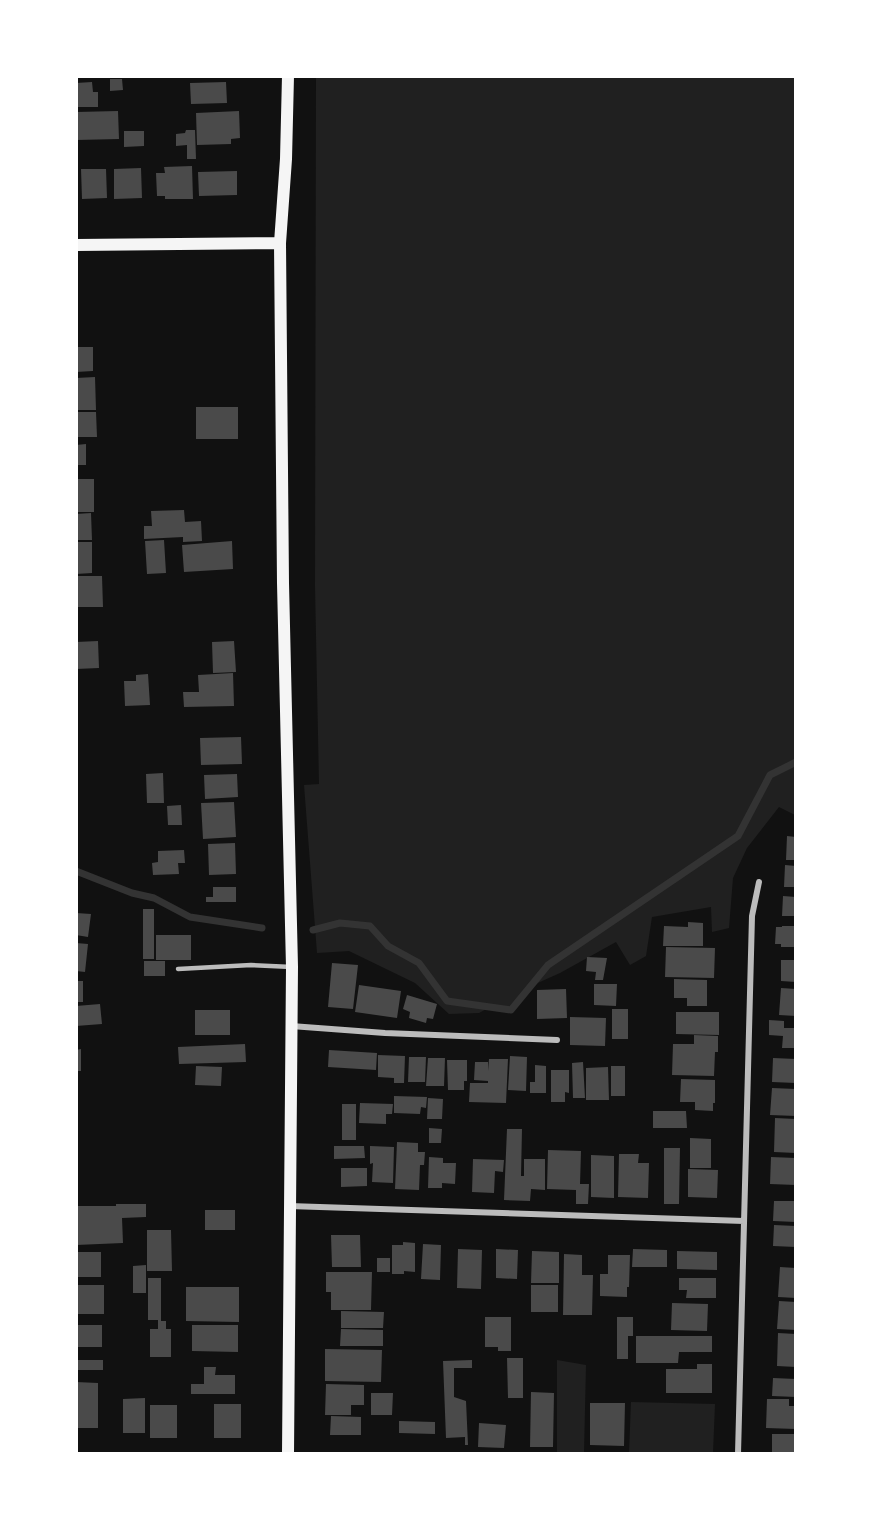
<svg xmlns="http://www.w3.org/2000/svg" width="872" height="1530" font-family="Jost,sans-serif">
<rect width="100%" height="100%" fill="#111"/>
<path fill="#202020" d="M316,77H795V815L779,807L747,848L733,878L729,928L712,932L711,907L652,917L646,956L630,965L616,942L560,973L531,986L511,1010L490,1007L479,1013L449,1014L415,983L349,951L317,953L304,785L319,784L315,586Z
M557,1360L586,1365L584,1453H557Z
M631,1402L715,1404L713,1453H629Z"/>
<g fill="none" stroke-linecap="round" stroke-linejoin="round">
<path stroke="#333" stroke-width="7" d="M76,871L132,893L154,898L190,917L262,928
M313,930L340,923L370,926L388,946L419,963L447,1001L511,1010L548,965L738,836L770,775L796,762"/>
</g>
<path fill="#4a4a4a" d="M110,79H122L123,90L110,91Z
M92,82L93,92H98V107H76V83Z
M226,82L227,103L191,104L190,83Z
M118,111L119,139L76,140V112Z
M239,111L240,138L231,139V144L197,145L196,113Z
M186,130H195L196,159H187V145L176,146V134L185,133Z
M124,131H144V146L124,147Z
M192,166L193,199H165V196H157L156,173H165L164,167Z
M141,168L142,198L114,199V169Z
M81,169H106L107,198L82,199Z
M237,171V195L199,196L198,172Z
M76,347H93V371L76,372Z
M95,377L96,410H76V378Z
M196,407H238V439H196Z
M76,412H96L97,437H76Z
M86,444V465H76V445Z
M76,479H94V512H76Z
M184,510L185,522L201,521L202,541L183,542V537L144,539V526H152L151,511Z
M91,513L92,540H76V514Z
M164,540L166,573L147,574L145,541Z
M232,541L233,569L184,572L182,545Z
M76,542H92V573L76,574Z
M76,576H102L103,607H76Z
M98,641L99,668L76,669V642Z
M234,641L236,672L213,673L212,642Z
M233,673L234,706L184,707L183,692H199L198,675Z
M148,674L150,705L125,706L124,681H136V675Z
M241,737L242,764L201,765L200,738Z
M163,773L164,803H147L146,774Z
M237,774L238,797L205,799L204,775Z
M234,802L236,837L203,839L201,803Z
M181,805L182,825H168L167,806Z
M787,836L796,837V860H786Z
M235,843L236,874L209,875L208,844Z
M184,850L185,863H178L179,874L153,875L152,863L158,862V851Z
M785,865L796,866V887H784Z
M213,887H236V902H206V897H213Z
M783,896L796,897V916H782Z
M143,909H154V959H143Z
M76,913L91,914L88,937L76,935Z
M688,922L703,923V946H663L664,926L688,927Z
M782,926H796V947H781V944H775L776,927H782Z
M156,935H191V960H156Z
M76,943L88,944L85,972L76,971Z
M666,947L715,948L714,978L665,977Z
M587,957L607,958L603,980H595L596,972L586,971Z
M781,960H796V982L781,981Z
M144,961H165V976H144Z
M332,963L358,965L353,1009L328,1007Z
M674,979L707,980V1006H687V998H674Z
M76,981H83V1002H76Z
M594,984H617L616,1006L594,1005Z
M359,985L401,991L397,1018L355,1012Z
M781,988L796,989V1016L779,1015Z
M566,989L567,1018L537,1019V990Z
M407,995L437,1004L433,1019L427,1018L426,1023L409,1018L410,1012L403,1009Z
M100,1004L102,1024L76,1026V1006Z
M612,1009H628V1039H612Z
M195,1010H230V1035H195Z
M676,1012H719V1035L676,1034Z
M570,1017L606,1018L605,1046L570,1045Z
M769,1020L784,1021V1028H796V1048H782L783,1036L769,1035Z
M694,1035L718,1036V1052H715L714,1076L672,1075L673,1044H694Z
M245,1044L246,1062L179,1064L178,1047Z
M81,1049V1071H76V1050Z
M329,1050L377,1053L376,1070L328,1067Z
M378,1055L405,1056L404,1083H394V1078L378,1077Z
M510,1056L527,1057L526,1091L508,1090Z
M409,1057H426L425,1082H408Z
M428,1058H445L444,1086H426Z
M773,1058L796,1059V1083L772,1082Z
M489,1059H508L506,1103L469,1102L470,1083H488V1081L474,1080L475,1062H488V1071Z
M447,1060H467V1081H464V1090H448Z
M583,1062L585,1098H573L572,1063Z
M535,1065L546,1066V1093H530V1082H535Z
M196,1066L222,1067L221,1086L195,1085Z
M611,1066H625V1096H611Z
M608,1067L609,1100H586V1068Z
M551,1070H569V1093L565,1092V1102H551Z
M681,1079L715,1080V1103H713V1111L695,1110V1102H680Z
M772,1088L796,1089V1116L770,1115Z
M394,1096L427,1097L426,1108L421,1107L420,1114L394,1113Z
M428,1098L443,1099L442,1119H427Z
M360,1103L393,1104L392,1114H386V1124L359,1123Z
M342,1104H356V1140H342Z
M653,1111H686L687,1128H653Z
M775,1118L796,1119V1153L774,1152Z
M429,1128L442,1129L441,1143H429Z
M507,1129H522L521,1176H524V1159H545V1190L531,1189L530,1201L504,1200Z
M690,1138L711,1139V1168H690Z
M397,1142L418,1143V1152H425L424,1165H420L419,1190L395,1189Z
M334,1146H364L365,1158L334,1159Z
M370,1146L394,1147L393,1183L372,1182L373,1163L370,1164Z
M664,1148H680L679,1204H664Z
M548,1150L581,1151L580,1184H589L588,1204H576V1190L547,1189Z
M619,1154H639L638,1163H649L648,1198L618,1197Z
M591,1155L614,1156V1198L591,1197Z
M429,1157L443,1158V1163H456L455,1184L442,1183V1188H428Z
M771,1157L796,1158V1185L770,1184Z
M473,1159L504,1160L503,1172L495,1171L494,1193L472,1192Z
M341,1168H367V1186L341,1187Z
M688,1169L718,1170L717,1198L688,1197Z
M774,1201H796V1222L773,1221Z
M116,1204H146V1217L122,1218L123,1243L76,1245L77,1206H116Z
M205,1210H235V1230H205Z
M774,1225L796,1226V1247L773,1246Z
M147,1230H171L172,1271H147Z
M331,1235H360L361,1267H332Z
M403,1242L415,1243V1272L404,1271V1274H392V1245H403Z
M423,1244L441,1245L440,1280L421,1279Z
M458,1249L482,1250L481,1289L457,1288Z
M496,1249L518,1250L517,1279L496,1278Z
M633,1249L667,1250V1267H632Z
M532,1251L559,1252V1283H531Z
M677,1251L717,1252V1270L677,1269Z
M76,1252H101V1277H76Z
M564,1254L582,1255V1275H593L592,1315H563Z
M608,1255H630L629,1287H627V1297L600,1296V1274H608Z
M377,1258H390V1272H377Z
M146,1265V1293H133V1266Z
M780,1267L796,1268V1298L778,1297Z
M326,1272H372L371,1310H331V1292H326Z
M148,1278H161V1321H166V1329H171V1357H150V1329H158V1320H148Z
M679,1278H716V1298H686L687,1290H679Z
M76,1285H104V1314H76Z
M531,1285H558V1312H531Z
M186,1287H239V1322L186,1321Z
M779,1301L796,1302V1330L777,1329Z
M672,1303L708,1304L707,1331L671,1330Z
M341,1311L384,1312L383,1328H341Z
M485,1317H511V1351H498V1347H485Z
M617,1317H633V1336H628V1359H617Z
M76,1325H102V1347H76Z
M192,1325H238V1352L192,1351Z
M341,1329L383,1330V1346H340Z
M778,1333L796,1334V1367L777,1366Z
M636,1336H712V1352H679L678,1363H636Z
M325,1349L382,1350L381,1382L325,1381Z
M507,1358H523V1398H508Z
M76,1360H103V1370H76Z
M472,1360V1368H454V1397L466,1401L468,1445H465V1437L446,1438L443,1361Z
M697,1364H712V1393H666V1369H697Z
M204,1367H216L215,1375H235V1394H191V1384H204Z
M773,1378L796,1379V1397L772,1396Z
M76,1382L98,1383V1428H76Z
M326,1384L364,1385V1405H351V1415H325Z
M531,1392L554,1393L553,1447H530Z
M371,1393H393L392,1415H371Z
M145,1398V1433H123V1399Z
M767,1399H789V1406H796V1429L766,1428Z
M590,1403H625L624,1446L590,1445Z
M214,1404H241V1438H214Z
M150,1405H177V1438H150Z
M331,1416L361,1417V1435H330Z
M399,1421L435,1422V1434L399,1433Z
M479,1423L506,1425L504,1448L478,1447Z
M772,1434H796V1454H772Z"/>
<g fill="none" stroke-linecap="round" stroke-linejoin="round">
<path stroke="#bcbcbc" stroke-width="4.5" d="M178,969L251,965L292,967"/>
<path stroke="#bcbcbc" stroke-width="6" d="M291,1026L385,1033L557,1040
M289,1206L744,1221
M738,1454L752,916L759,882"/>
<path stroke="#f5f5f5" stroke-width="12" d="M288,76L286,159L280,243L283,583L292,967L288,1454
M76,245L280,243"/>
</g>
<rect width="872" height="1530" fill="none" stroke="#ffffff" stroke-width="156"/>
</svg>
